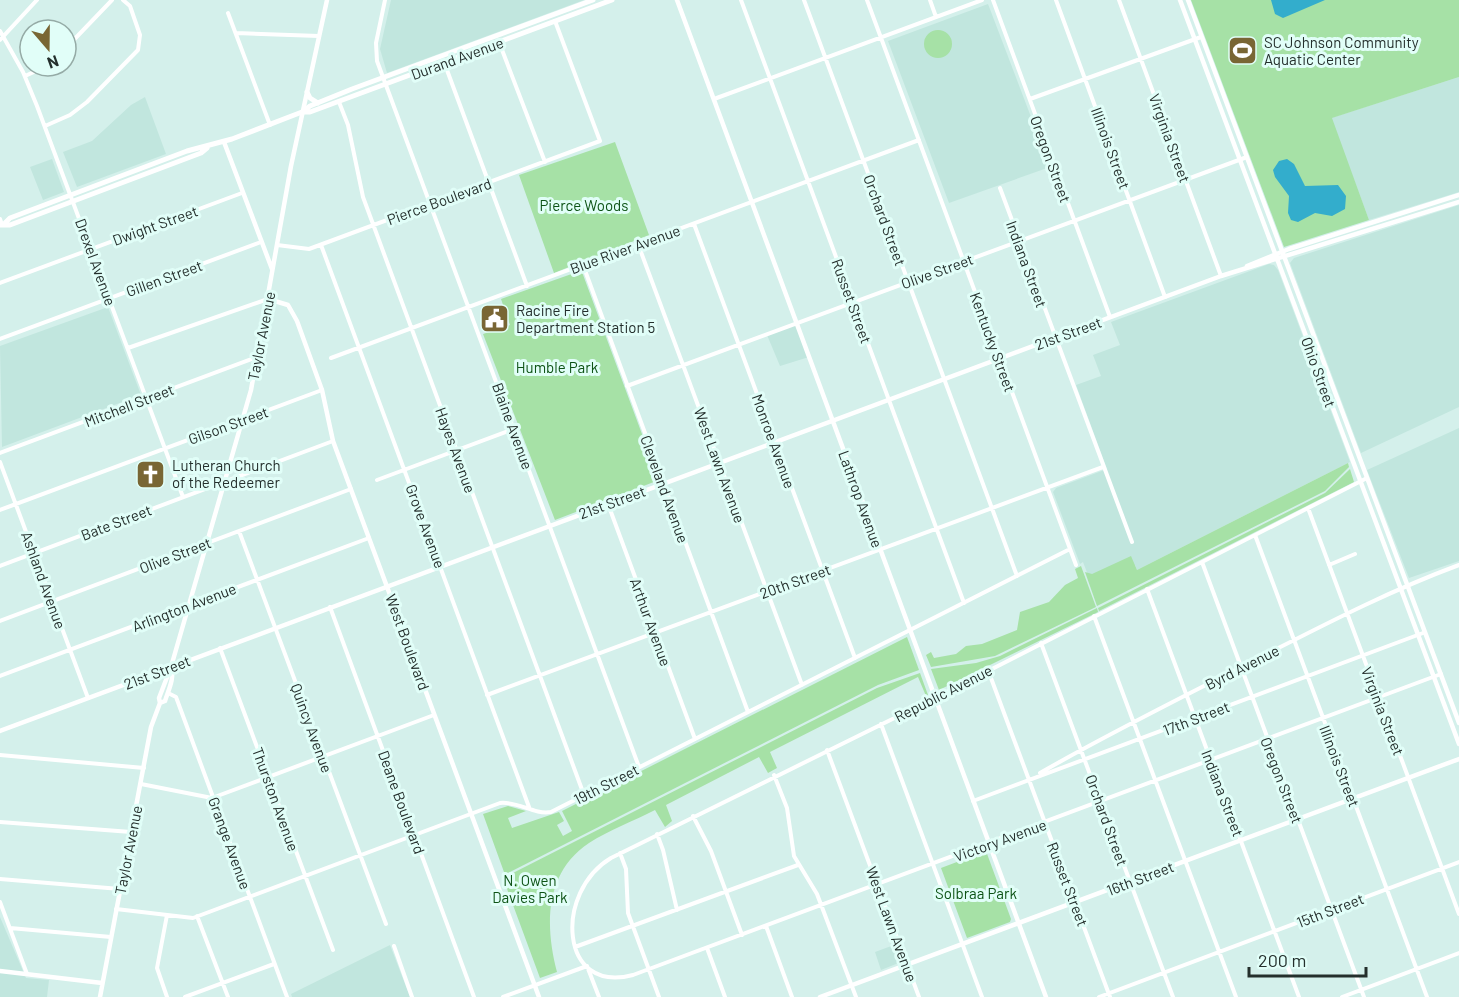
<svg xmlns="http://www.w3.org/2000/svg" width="1459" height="997" font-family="Barlow,sans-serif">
<rect width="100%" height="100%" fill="#d4f0eb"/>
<path fill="#c1e6de" d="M391,0H584L387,73L380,49Z
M988,4L1050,167L949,203L888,41Z
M1459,77V192L1369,220L1331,118Z
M145,97L166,154L77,187L63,152L92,141L131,105Z
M52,159L64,192L43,200L30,167Z
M1459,205V407L1361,453L1290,263L1294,258Z
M1269,264L1274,265L1278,270L1350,462L1137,570L1135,565L1093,588L1083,562L1080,564L1053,492L1056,488L1107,469L1076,385L1101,376L1093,355L1120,345L1111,322Z
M108,307L141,395L2,447L0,346Z
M797,324L809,357L780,366L767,335Z
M1459,428V561L1409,578L1367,470Z
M0,917L26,978L49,980L47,997H0Z
M390,945L410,997H292L291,994Z
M894,945L901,962L881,970L875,952Z"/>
<path fill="#a6e1a6" d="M1191,0H1459V77L1332,118L1369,220L1284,247Z
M924 44a14 14 0 1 1 28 0a14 14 0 1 1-28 0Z
M615,142L649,235L554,273L519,175Z
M580,271L582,272L659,480L555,520L483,334L510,325L501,299Z
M1348,463L1349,467L1325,491L1097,606L1085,572L1092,574L1131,556L1137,570Z
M1350,469L1354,482L1099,611L1098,608L1325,493Z
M1081,566L1096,607L995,656L931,667L926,655L931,652L934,658L956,654L966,646L982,644L1017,630L1020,612L1049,602L1065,585L1078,578L1075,569Z
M1097,608L1098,612L939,690L931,669L976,663L1000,656Z
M907,637L919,670L878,685L508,873L504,872L483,814L508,806L526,811L508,818L512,828L559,812L564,821L557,825L563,836L572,831L562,811Z
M920,673L928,695L926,696L918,677L770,752L777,768L768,773L759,757L666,805L672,821L665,827L655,810C634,821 609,830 589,843C544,873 545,926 557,972L540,978L503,878L877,688Z
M986,851L1011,919L1010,922L967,938L941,868Z"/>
<path fill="#33adcc" d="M1271,0H1325L1283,18L1275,14Z
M1287,159L1294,164L1305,186L1338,185L1346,196L1345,209L1332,216L1315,213L1298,222L1291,220L1288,213L1289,196L1275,177L1273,170L1279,161Z"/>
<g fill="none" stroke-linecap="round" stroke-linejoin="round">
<path stroke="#fff" stroke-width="4" d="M385,0L376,43L377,61L639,767
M741,0L964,603
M804,0L1017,576
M867,0L1076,565
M930,0L936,17
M993,0L1110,317
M1056,0L1165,297
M1119,0L1221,276
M228,13L270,125
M0,31L23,72L37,106L183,497
M236,33L319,36
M0,40L37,0
M499,42L545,162
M66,48L112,0
M444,62L527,286
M25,76L47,66
M714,99L982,0
M1030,99L1201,37
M339,102L348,125L363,197L584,795
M45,126L70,115L87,102L138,50L140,35L130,6L123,0
M1000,188L1132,542
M0,219L2,225
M694,224L855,658
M638,244L802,685
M277,245L309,249L600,141L555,21
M321,245L529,807
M583,265L748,712
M0,283L242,193
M0,339L261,242
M128,348L268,299
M331,358L919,140
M627,386L1247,157
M0,453L257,357
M0,462L88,698
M1367,478L935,698L611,858C554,892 559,995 633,975L1441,674
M377,480L514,429
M608,504L695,739
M1308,508L1459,914
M0,510L322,390
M239,531L386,924
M1255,535L1427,997
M1202,562L1364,997
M1329,565L1355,554
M0,566L333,441
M1147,589L1299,997
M330,607L474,997
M1094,616L1236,997
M0,621L351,489
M1041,643L1173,997
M220,648L333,950
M988,670L1110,997
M0,676L369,538
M168,693L176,697L287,997
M487,695L1103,467
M881,724L982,997
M827,750L919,997
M0,755L144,768
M1040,773C1108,734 1179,699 1249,663C1318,628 1386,592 1459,565
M774,775L787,808L794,856L817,894L856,997
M141,784L212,798L434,715
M973,801L1423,633
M693,816L711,851L742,935
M0,822L131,832
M657,834L663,850L677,910
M620,853L626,869L628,913L659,997
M0,879L120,889
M0,902L27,974
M116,909L193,918L500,803C519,801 533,815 551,812L1070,549
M167,915L157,968L167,997
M197,916L228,997
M766,926L792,997
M10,928L111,937
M394,946L412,997
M575,947L798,865
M707,948L725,997
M185,997L274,964
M503,997L587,966L599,997
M1099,997L1459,862
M1342,997L1459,953"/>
<path stroke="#fff" stroke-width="4.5" d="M677,0L1046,997
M1180,0L1459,744
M1188,0L1459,723
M224,142L272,269
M1247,266L1289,249L1459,195
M268,299L288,305L297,321L322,390L333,441L539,997
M160,703L165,701C168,691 175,678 171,667
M0,731L1221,276L1459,202
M0,971L102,983
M100,997L151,727L160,703L159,698L171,667L251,390L291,166L327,0
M820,997L1459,759"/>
<path stroke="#fff" stroke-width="5" d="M307,92L310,98L318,103
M302,112L310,106L352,89L593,0
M5,223L10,218L187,151L232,139L302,112H310L612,0
M0,225H10L201,153L207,148"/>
</g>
<defs>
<symbol id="stadium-square" viewBox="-11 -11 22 22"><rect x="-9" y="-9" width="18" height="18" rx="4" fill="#796634" stroke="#e1fef8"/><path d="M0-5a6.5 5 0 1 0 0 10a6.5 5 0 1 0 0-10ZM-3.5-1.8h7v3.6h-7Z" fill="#fff"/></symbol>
<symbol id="civic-square" viewBox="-11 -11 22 22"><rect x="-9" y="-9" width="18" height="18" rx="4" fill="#796634" stroke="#e1fef8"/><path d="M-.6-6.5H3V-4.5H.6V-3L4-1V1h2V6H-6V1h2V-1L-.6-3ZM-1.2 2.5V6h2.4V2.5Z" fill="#fff"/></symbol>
<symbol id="church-square" viewBox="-11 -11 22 22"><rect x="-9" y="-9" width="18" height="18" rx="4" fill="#796634" stroke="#e1fef8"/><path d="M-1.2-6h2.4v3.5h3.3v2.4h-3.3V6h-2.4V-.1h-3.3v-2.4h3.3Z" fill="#fff"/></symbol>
</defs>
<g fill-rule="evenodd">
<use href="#stadium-square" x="1226" y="34" width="33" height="33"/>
<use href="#civic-square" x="478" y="302" width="33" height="33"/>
<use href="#church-square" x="134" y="458" width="33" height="33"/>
</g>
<g text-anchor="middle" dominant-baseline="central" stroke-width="6" stroke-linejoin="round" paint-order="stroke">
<g font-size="15" fill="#242f2c" stroke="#e1fef8" text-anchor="start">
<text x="1264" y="42">SC Johnson Community<tspan x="1264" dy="17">Aquatic Center</tspan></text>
<text x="516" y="310">Racine Fire<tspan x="516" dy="17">Department Station 5</tspan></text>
<text x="172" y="465">Lutheran Church<tspan x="172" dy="17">of the Redeemer</tspan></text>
</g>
<g font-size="15" fill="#242f2c" stroke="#e1fef8">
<text transform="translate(457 58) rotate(-20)">Durand Avenue</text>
<text transform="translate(1170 138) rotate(70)">Virginia Street</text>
<text transform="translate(1111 148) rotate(70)">Illinois Street</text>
<text transform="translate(1051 159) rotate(70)">Oregon Street</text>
<text transform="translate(439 201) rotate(-20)">Pierce Boulevard</text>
<text transform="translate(885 220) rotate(70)">Orchard Street</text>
<text transform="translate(155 225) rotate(-20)">Dwight Street</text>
<text transform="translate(625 249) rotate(-20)">Blue River Avenue</text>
<text transform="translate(96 262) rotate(70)">Drexel Avenue</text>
<text transform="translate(1027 264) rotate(70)">Indiana Street</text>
<text transform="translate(937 271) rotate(-20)">Olive Street</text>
<text transform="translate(164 278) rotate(-20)">Gillen Street</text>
<text transform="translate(852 301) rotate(70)">Russet Street</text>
<text transform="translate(1068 333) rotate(-20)">21st Street</text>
<text transform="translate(261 336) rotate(-79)">Taylor Avenue</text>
<text transform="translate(993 342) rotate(70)">Kentucky Street</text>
<text transform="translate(1319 372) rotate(70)">Ohio Street</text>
<text transform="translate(129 405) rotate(-21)">Mitchell Street</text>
<text transform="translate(228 425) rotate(-20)">Gilson Street</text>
<text transform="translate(513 426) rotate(70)">Blaine Avenue</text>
<text transform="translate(774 441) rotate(70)">Monroe Avenue</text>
<text transform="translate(456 450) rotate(70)">Hayes Avenue</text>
<text transform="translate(720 465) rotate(70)">West Lawn Avenue</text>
<text transform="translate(665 489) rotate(70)">Cleveland Avenue</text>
<text transform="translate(861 499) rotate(70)">Lathrop Avenue</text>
<text transform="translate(612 502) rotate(-20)">21st Street</text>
<text transform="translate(116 522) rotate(-21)">Bate Street</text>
<text transform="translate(426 526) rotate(70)">Grove Avenue</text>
<text transform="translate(175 555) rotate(-21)">Olive Street</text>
<text transform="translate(44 580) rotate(70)">Ashland Avenue</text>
<text transform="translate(795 581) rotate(-20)">20th Street</text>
<text transform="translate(184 607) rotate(-21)">Arlington Avenue</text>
<text transform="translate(651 622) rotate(70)">Arthur Avenue</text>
<text transform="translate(408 642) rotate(70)">West Boulevard</text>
<text transform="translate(1242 667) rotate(-27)">Byrd Avenue</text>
<text transform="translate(157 672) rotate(-21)">21st Street</text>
<text transform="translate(943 693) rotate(-27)">Republic Avenue</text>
<text transform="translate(1383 711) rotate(69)">Virginia Street</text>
<text transform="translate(1196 718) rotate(-21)">17th Street</text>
<text transform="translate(312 728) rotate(70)">Quincy Avenue</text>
<text transform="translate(1340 766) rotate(69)">Illinois Street</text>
<text transform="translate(1282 780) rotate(69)">Oregon Street</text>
<text transform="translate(606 784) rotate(-27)">19th Street</text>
<text transform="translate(1223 793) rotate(69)">Indiana Street</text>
<text transform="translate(276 799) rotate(70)">Thurston Avenue</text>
<text transform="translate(402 802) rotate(70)">Deane Boulevard</text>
<text transform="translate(1107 820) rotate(70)">Orchard Street</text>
<text transform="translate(1000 840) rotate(-20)">Victory Avenue</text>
<text transform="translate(230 843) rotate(70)">Grange Avenue</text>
<text transform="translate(128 850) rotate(-79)">Taylor Avenue</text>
<text transform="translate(1140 878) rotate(-21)">16th Street</text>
<text transform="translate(1068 884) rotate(69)">Russet Street</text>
<text transform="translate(1330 910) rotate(-21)">15th Street</text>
<text transform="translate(892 924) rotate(70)">West Lawn Avenue</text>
</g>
<g font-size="15" fill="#0d5315" stroke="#e1fef8">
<text x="584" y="205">Pierce Woods</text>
<text x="557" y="367">Humble Park</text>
<text x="530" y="880">N. Owen<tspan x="530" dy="17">Davies Park</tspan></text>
<text x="976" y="893">Solbraa Park</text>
</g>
</g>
<g transform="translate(48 48) rotate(160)"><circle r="28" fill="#e1fef8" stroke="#95aba6" stroke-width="1.5"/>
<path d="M0-4.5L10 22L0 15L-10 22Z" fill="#796634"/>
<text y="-9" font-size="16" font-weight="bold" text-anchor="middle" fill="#242f2c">N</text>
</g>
<path d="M1249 967v9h117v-9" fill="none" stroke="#242f2c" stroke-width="3"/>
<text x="1258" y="967" font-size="18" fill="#242f2c" stroke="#e1fef8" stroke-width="4.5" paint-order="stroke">200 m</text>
</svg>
